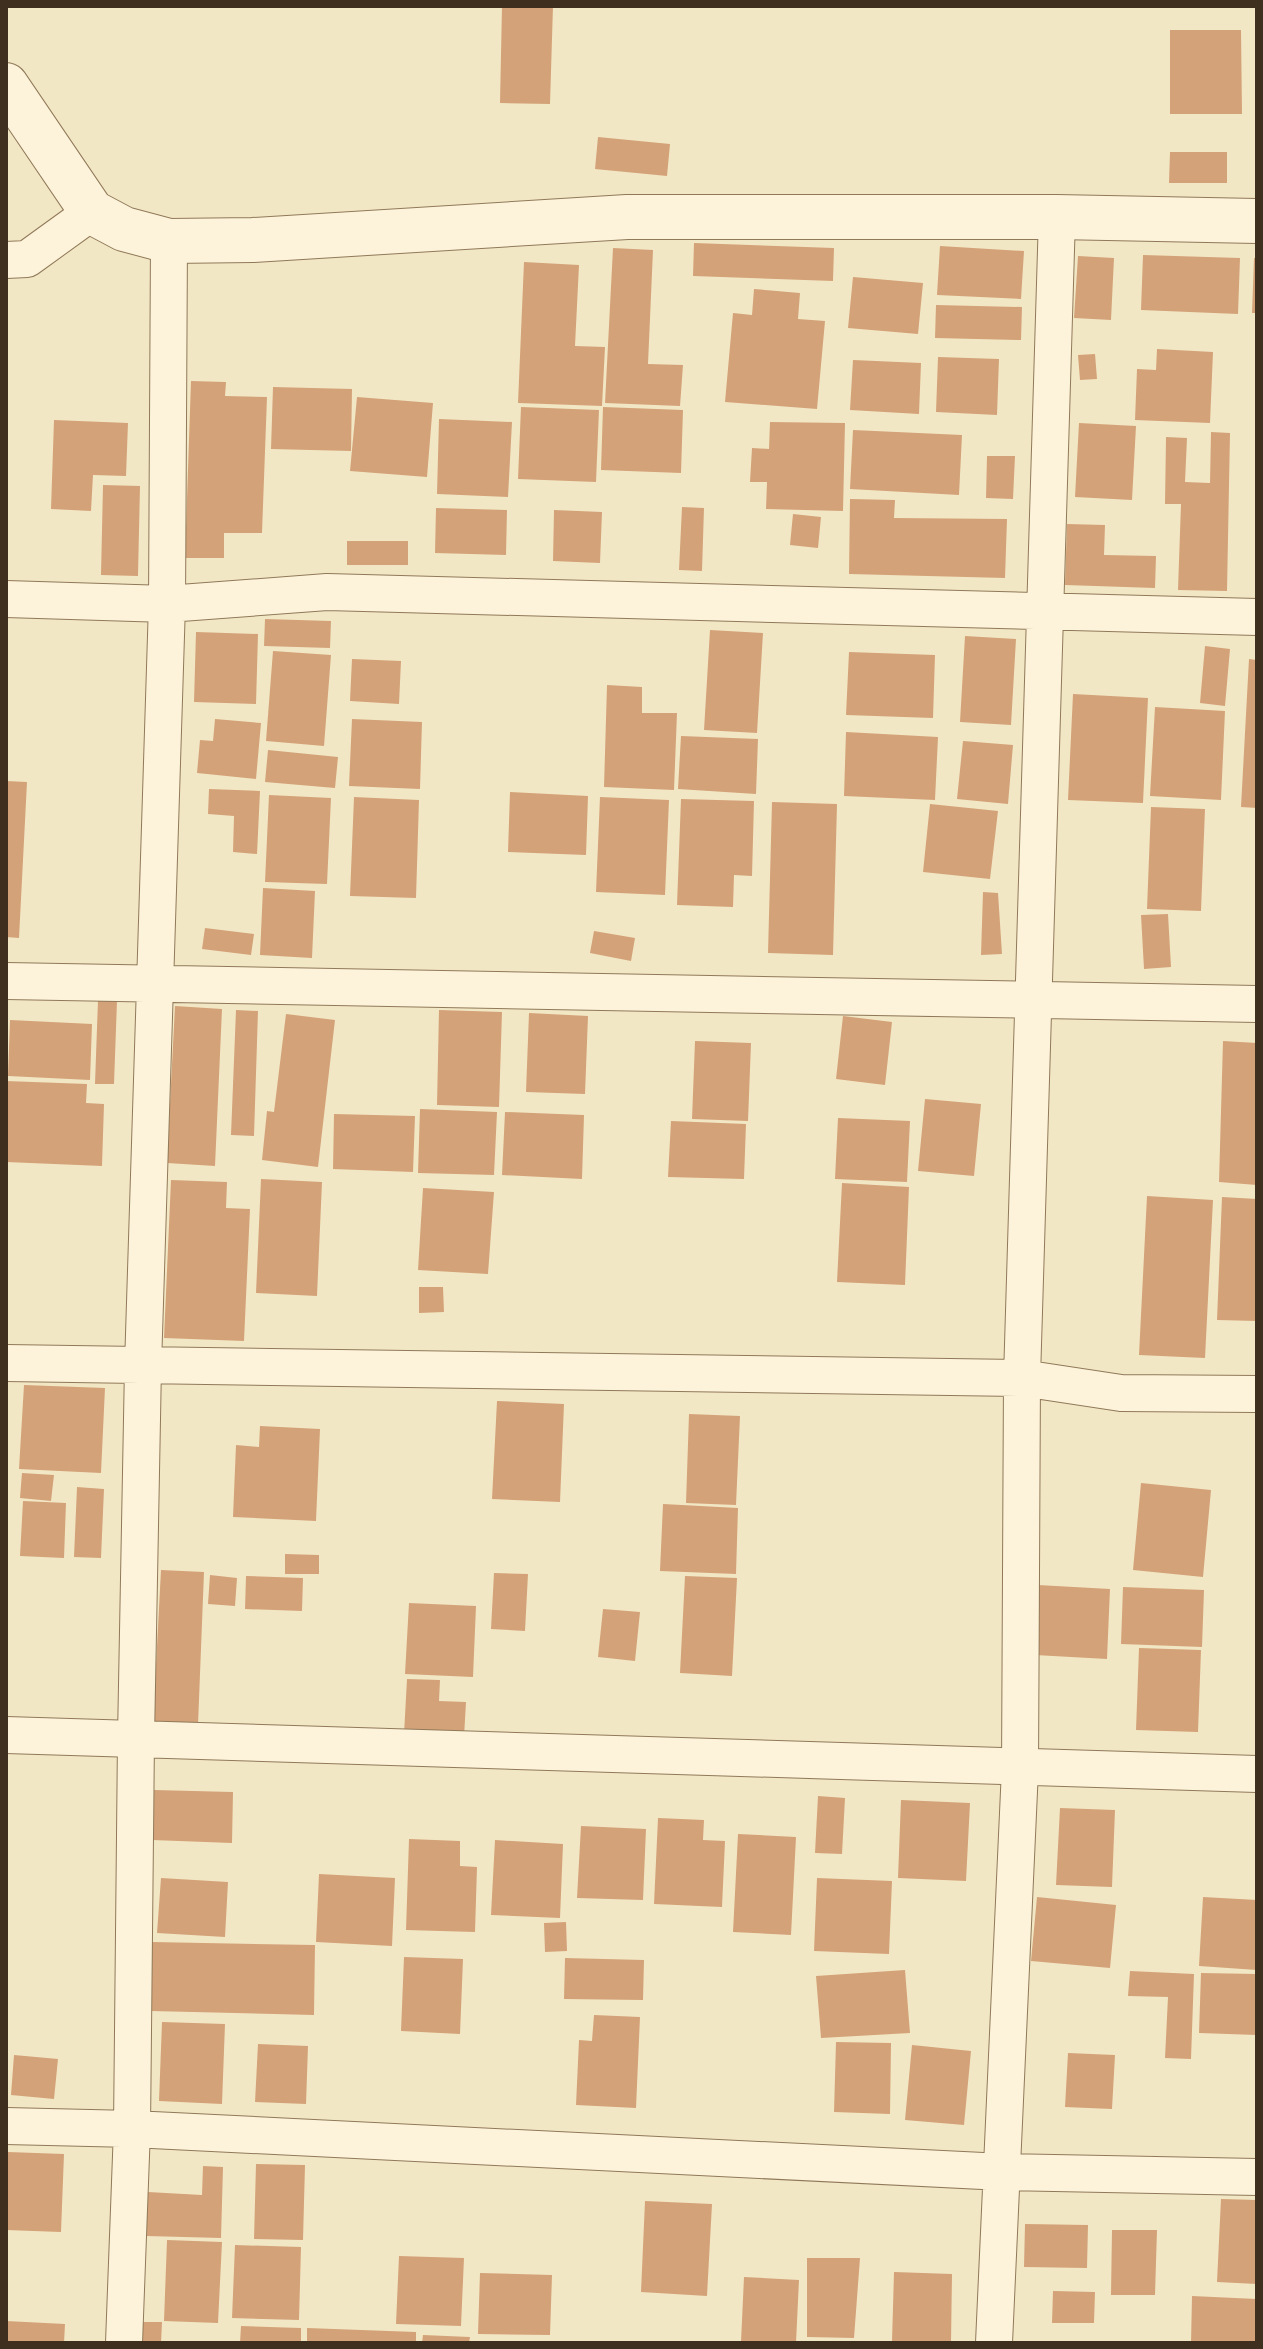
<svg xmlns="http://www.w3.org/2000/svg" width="1263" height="2349" font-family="'Libre Baskerville',serif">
<rect width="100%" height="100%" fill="#f2e7c5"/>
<path fill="#d4a278" d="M502,6H553L550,104L500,103Z
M1170,30H1241L1242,114H1170Z
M598,137L670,144L667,176L595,169Z
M1170,152H1227V183H1169Z
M694,243L834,248L833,281L693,276Z
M940,246L1024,251L1021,299L937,295Z
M613,248L653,250L648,364L683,365L680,406L605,403Z
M1143,255L1240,258L1238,314L1141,310Z
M1078,256L1114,258L1111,320L1074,318Z
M1254,258H1257V313H1252Z
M524,262L579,265L575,346L605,347L602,406L518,403Z
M853,277L923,283L918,334L848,328Z
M754,289L800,293L798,319L825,321L817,409L725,402L733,313L752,315Z
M936,305L1022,307L1021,340L935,338Z
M1157,349L1213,352L1210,423L1135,420L1137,369L1156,370Z
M1095,354L1097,379L1080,380L1078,355Z
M938,357L999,359L997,415L936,412Z
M853,360L921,363L919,414L850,410Z
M191,381L226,382L225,396L267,397L262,533H224V558H185Z
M273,387L352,389L351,451L271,449Z
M357,397L433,403L427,477L350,471Z
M521,407L599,410L596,482L518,479Z
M603,407L683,410L681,473L601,470Z
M439,419L512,422L508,497L437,494Z
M54,420L128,423L126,476L93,475L91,511L51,509Z
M770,422L845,423L843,511L766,509L767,482H750L752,448L769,449Z
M1079,423L1136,426L1132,500L1075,497Z
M853,430L962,435L959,495L850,489Z
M1211,432L1230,433L1227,591L1178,590L1181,504H1165L1166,437L1187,438L1185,482L1210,483Z
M987,456H1015L1013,499L986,498Z
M103,485L140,486L138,576L101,575Z
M850,499L895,500L894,518L1007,519L1005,578L849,574Z
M682,507L704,508L702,571L679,570Z
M436,508L507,510L506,555L435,553Z
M554,510L602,512L600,563L553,561Z
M793,514L821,517L818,548L790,545Z
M1067,524L1105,525L1104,555L1156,556L1155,588L1065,585Z
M347,541H408V565H347Z
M265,619L331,621L330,648L264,646Z
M710,630L763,633L757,733L704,730Z
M196,632L258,634L256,704L194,702Z
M965,636L1016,639L1011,725L960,722Z
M1205,646L1230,649L1225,706L1200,703Z
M273,651L331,655L324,746L266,741Z
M849,652L935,655L933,718L846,715Z
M352,659L401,661L399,704L350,701Z
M1249,659L1257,660V808L1241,807Z
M607,685L642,687V713H677L674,790L604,787Z
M1073,694L1148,698L1143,803L1068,800Z
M1155,707L1225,711L1221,800L1150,796Z
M215,719L261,723L256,779L197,773L200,740L213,741Z
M352,719L422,722L420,789L349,786Z
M846,732L938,737L935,800L844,796Z
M681,736L758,739L756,794L678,789Z
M963,741L1013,745L1008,804L957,799Z
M268,750L338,757L335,788L265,782Z
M6,781L27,782L19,938L6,937Z
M209,789L260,791L257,854L233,852L234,816L208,814Z
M510,792L588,796L586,855L508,852Z
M269,795L331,798L327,884L265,882Z
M354,797L419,800L416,898L350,896Z
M600,797L669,800L665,895L596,892Z
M681,799L754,801L752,876L734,875L733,907L677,905Z
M772,802L837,804L833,955L768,953Z
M930,804L998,811L990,879L923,872Z
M1151,807L1205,809L1201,911L1147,909Z
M263,888L315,891L312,958L260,955Z
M983,892L998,893L1002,954L981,955Z
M1168,914L1171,967L1144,969L1141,915Z
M205,928L254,934L251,955L202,949Z
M594,931L635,938L631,961L590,953Z
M98,1000L117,1001L114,1084H95Z
M175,1006L222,1009L215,1166L167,1163Z
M236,1010L258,1011L254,1136L231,1135Z
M439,1010L502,1012L499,1107L437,1105Z
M529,1013L588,1016L585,1094L526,1092Z
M286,1014L335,1020L318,1167L262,1160L267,1111L274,1112Z
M843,1016L892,1022L885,1085L836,1079Z
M10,1020L92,1024L90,1080L8,1076Z
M695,1041L751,1043L748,1121L692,1119Z
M1223,1041L1257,1043V1185L1219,1182Z
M6,1081L87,1084L86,1103L104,1104L102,1166L6,1162Z
M925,1099L981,1104L974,1176L918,1171Z
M420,1109L497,1112L494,1175L418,1173Z
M505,1112L584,1115L582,1179L502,1175Z
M334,1114L415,1116L413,1172L333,1169Z
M838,1118L910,1121L907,1182L835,1179Z
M671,1121L746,1124L744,1179L668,1177Z
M261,1179L322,1182L317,1296L256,1293Z
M171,1180L227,1182L226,1208L250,1209L244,1341L164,1338Z
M842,1183L909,1187L905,1285L837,1282Z
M423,1188L494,1192L488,1274L418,1270Z
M1147,1196L1213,1200L1205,1358L1139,1355Z
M1222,1197L1257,1199V1321L1217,1320Z
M419,1287H443L444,1312L419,1313Z
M24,1385L105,1388L101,1473L19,1469Z
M497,1401L564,1404L560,1502L492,1499Z
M689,1414L740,1416L736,1505L686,1503Z
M260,1426L320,1429L316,1521L233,1517L236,1445L259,1447Z
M22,1473L54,1475L51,1501L20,1498Z
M1141,1483L1211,1490L1203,1577L1133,1570Z
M77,1487L104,1489L101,1558L74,1557Z
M23,1501L66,1503L64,1558L20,1556Z
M663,1504L738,1508L736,1574L660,1571Z
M285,1554L319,1555V1574H285Z
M161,1570L204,1572L198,1725L153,1723Z
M494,1573L528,1574L525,1631L491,1629Z
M210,1575L237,1578L235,1606L208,1604Z
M246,1576L303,1578L302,1611L245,1609Z
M685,1576L737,1578L732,1676L680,1673Z
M1038,1585L1110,1589L1107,1659L1035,1655Z
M1123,1587L1204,1590L1202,1647L1121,1644Z
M409,1603L476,1606L473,1677L405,1674Z
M603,1609L640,1612L635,1661L598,1657Z
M1139,1648L1201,1650L1198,1732L1136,1730Z
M407,1679L440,1680L439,1701L466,1702L464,1737L404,1734Z
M154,1790L233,1792L232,1843L152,1840Z
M818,1796L845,1798L842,1854L815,1853Z
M901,1800L970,1803L966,1881L898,1878Z
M1060,1808L1115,1810L1112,1887L1056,1885Z
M658,1818L704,1820L703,1840L725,1841L722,1907L654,1904Z
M581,1826L646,1829L643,1900L577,1898Z
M738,1834L796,1837L791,1935L733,1932Z
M409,1839L460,1841V1866L477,1867L475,1932L406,1930Z
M495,1840L563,1844L560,1918L491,1915Z
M319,1874L395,1878L392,1946L316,1942Z
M161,1878L228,1882L225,1937L157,1933Z
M817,1878L892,1881L889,1954L814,1951Z
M1037,1897L1116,1905L1110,1968L1031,1961Z
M1203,1897L1257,1900V1970L1199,1966Z
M566,1922L567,1951L545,1952L544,1923Z
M152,1942L315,1945L314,2015L151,2011Z
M404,1957L463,1959L460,2034L401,2031Z
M565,1958L644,1960L643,2000L564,1999Z
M905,1970L910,2033L821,2038L816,1976Z
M1130,1971L1194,1974L1191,2059L1165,2058L1168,1997L1128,1996Z
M1201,1973L1257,1974V2035L1199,2033Z
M594,2015L640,2017L636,2108L576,2105L579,2040L592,2041Z
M162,2022L225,2024L222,2104L159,2101Z
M836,2042L891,2043L890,2114L834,2112Z
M258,2044L308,2046L306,2104L255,2102Z
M912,2045L971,2051L964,2125L905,2120Z
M1068,2053L1115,2055L1112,2109L1065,2107Z
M14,2055L58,2059L54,2099L11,2095Z
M8,2152L64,2154L61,2232L6,2230Z
M256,2164L305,2165L303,2240L254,2239Z
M203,2166L223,2167L221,2238L146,2236L148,2192L202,2195Z
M1221,2199L1257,2200V2284L1217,2282Z
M645,2201L712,2204L707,2296L641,2292Z
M1025,2224L1088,2225L1087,2268L1024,2267Z
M1112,2230H1157L1155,2295H1111Z
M167,2240L222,2242L218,2323L164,2321Z
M235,2245L301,2247L299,2320L232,2318Z
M399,2256L464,2258L461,2326L396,2324Z
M807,2258H860L854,2338L807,2337Z
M894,2272L952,2274L951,2343L892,2342Z
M480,2273L552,2275L550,2335L478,2334Z
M744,2277L799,2280L796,2343L741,2342Z
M1053,2291L1095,2292L1094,2323H1052Z
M1192,2296L1257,2299V2343H1191Z
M6,2321L65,2324L64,2343H6Z
M141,2322H162L161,2343H140Z
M241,2326L301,2328V2343H240Z
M307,2328L416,2332V2343H307Z
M423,2335L470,2337L469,2343H422Z"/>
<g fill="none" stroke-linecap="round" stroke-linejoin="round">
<defs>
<path id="minor" d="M6,260L27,259L92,212
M6,599L167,604L327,592L1257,617
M6,981L1257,1004
M6,1363L1022,1378L1121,1393L1257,1394
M6,1735L1257,1774
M6,2126L132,2129L1003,2172L1257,2177
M124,2343L132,2129L136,1738L143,1366L167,604L169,241
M994,2343L1020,1769L1022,1378L1057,217"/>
<path id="tertiary" d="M6,85L92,212L124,229L169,241L253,240L627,217H1057L1257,221"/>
</defs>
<use href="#minor" stroke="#907959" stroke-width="38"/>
<use href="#tertiary" stroke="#907959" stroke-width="46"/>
<use href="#minor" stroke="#fcf3da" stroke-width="36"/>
<use href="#tertiary" stroke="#fcf3da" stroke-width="44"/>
</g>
<rect width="1263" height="2349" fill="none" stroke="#3f2f1e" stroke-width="16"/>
</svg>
